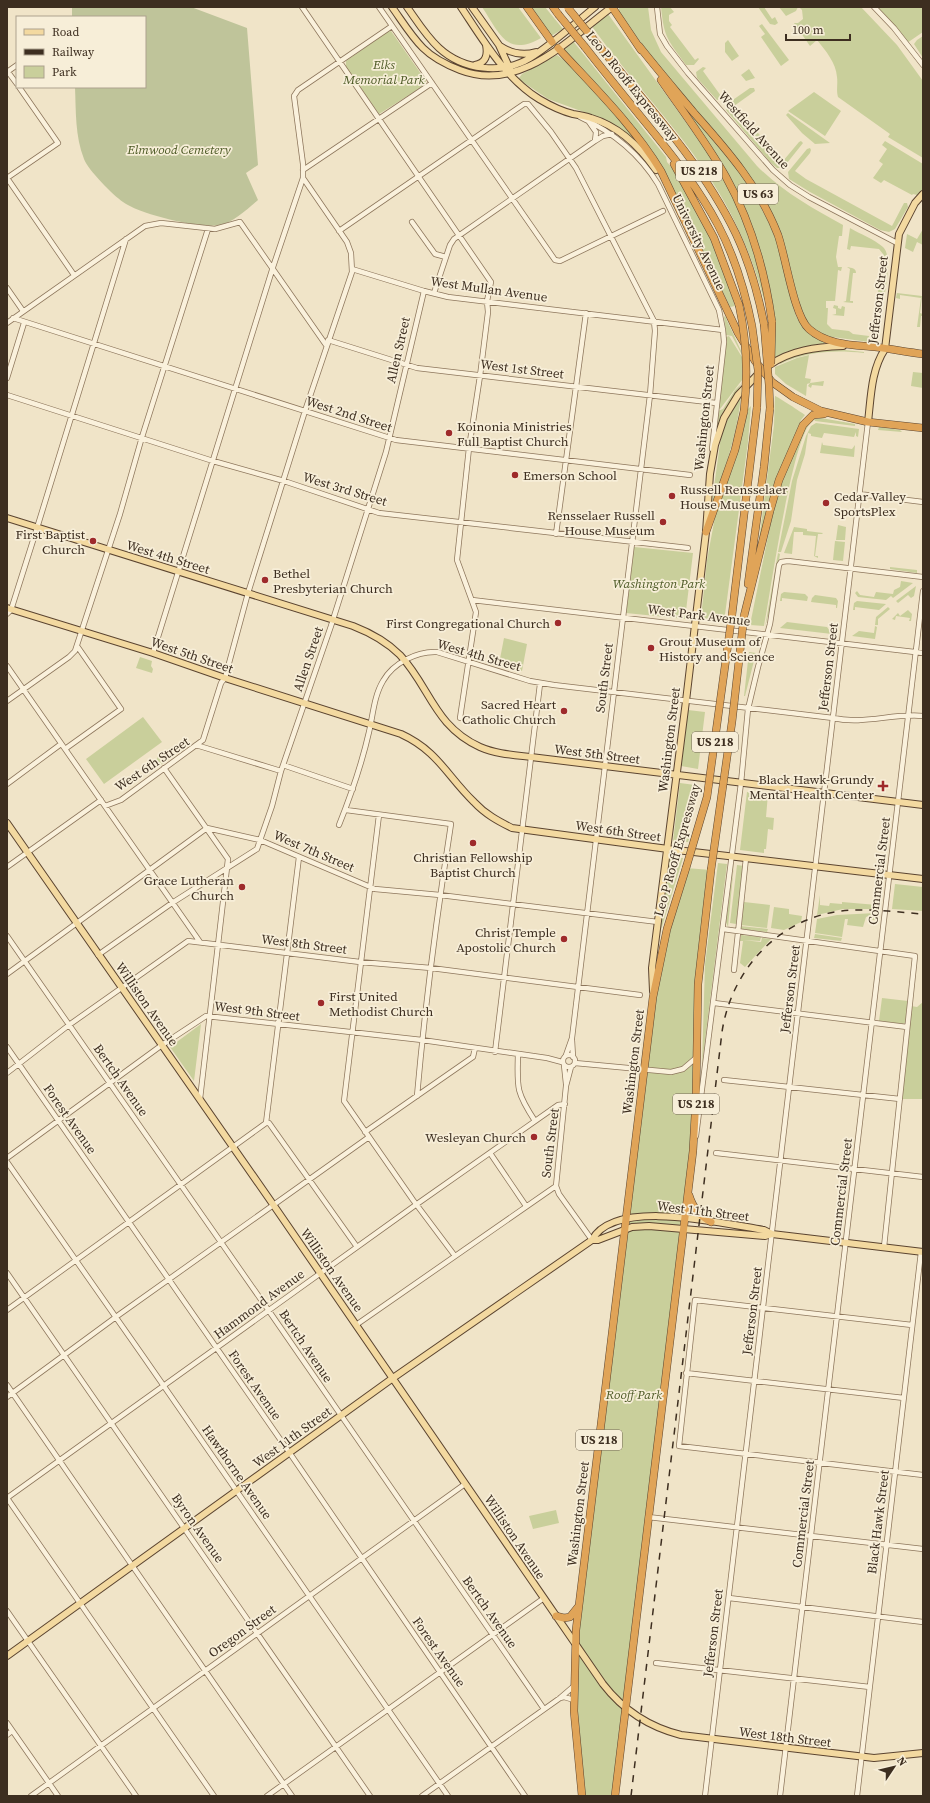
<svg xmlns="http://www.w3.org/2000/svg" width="930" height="1803" font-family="'Source Serif 4',serif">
<rect width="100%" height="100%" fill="#f0e4c8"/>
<path fill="#c9cf9b" d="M482,7H518L541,38C506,58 499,32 482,7Z
M529,7H545L563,29L551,36Z
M619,7H648L651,30L661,52L757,166C783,192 812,208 843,225L842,236H839L836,257L838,267H842L841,271L838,270L835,301H826V308H828L827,324L832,329L849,331L853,334L869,336V342L825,336L810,327L801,311L783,242L764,201L644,47L619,12Z
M661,7H670L674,12L669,15V21L672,25L670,27L695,60L698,58L699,59L694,65H686C668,40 664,38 661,7Z
M758,7H764L772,19L775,17L778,23L775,25L770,24Z
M779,7H798L796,11L786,16Z
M799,7H861L897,45L923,81V158L888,137L890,134L838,97C836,90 838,84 837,77C836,63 826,51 817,40L810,46L794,23H798L803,19L802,10Z
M874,7H923V32L907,43Z
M608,14L708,153L729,188L740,213L757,262L765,299L764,300C752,255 733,212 707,174C673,122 629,78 593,28L594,25Z
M762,24L789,60L781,66L761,37L765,34L759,26Z
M391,31L426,81L425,85L379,114L346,67V61L387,32Z
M923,36V58L914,44L917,40Z
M728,40L739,56L732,61L725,52V43Z
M573,41L658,147L666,157L667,162L674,170L714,245L735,306L730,307L667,179L563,48Z
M557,55L568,63L624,124L647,153L603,119L548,99L520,80L519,78L522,74Z
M703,67L706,68L703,71L721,96L725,95V99L717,100L697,78L696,72Z
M749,69L755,78L746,81L741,75Z
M750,88H754L755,91L734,106L783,161L799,142L801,141L803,143L783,168H777L770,162L726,110L727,104Z
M814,92L841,111L825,136L788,111Z
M673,93L726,154L750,187L768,221L777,242L796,316L803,327L824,341V344L800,348L775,358V333L746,213Z
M788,113L830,143L815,144L802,133L786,115Z
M885,141L923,164V189L917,195L913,194L912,195L884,180L881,183L873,178L883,164L879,161L887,149L882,145Z
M810,148L811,150L810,153L795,171L806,179L892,226L904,203H907L908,207L895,229L889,232L880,230L810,192L789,179L788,172L807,149Z
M850,228C860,234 874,239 883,247C893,256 885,290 883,306L881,305V302L877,301V300L883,254L879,249L851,246L850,250L847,249Z
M923,229V245L917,242L913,252L905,248L907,234L917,239Z
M847,267C852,268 856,268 856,273H853L850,301H853V303L843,302L846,301L850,269Z
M897,292V293L922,296L920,313L923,314V316H921L920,327H917L921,298L900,295V299L896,298Z
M834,305L838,306V308L841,309L842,306L845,307L844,316L832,315L836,314V309L833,308Z
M725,316L742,353V355L732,336L726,335L724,317Z
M729,336L742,357V380L720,409L718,408L726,337Z
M835,349L864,352V353C834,350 808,351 780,364L779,363L804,352Z
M809,355L805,378L811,379L810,383L824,381L823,386L812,385L811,388L808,386L810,383L807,384L806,396L786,384L775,374V367L797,358Z
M913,372L923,373V388L911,386Z
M742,383L723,413L716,434L718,411L723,409L735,390Z
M741,396C737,436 724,472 711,509L721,436L728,416Z
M775,396C778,397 801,412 805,415L801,420L777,478L758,548L774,425Z
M751,406L748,442L724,622L704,619L701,618L707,560L715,517L747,410Z
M821,418L855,424V426L815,421L814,419Z
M812,420L813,421C793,430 770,596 764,626L750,625L777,492L805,429L806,427Z
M816,423L859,429L858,437L856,436V432L854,437L824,433L822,438L811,436V434L808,433L805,454L797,480L791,521L781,552H778L792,481L806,436L811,426Z
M879,427L900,430L902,432L878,430Z
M822,442L823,445L852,449L855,445L854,457L820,453Z
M838,525L846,527L845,540H836Z
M794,527L807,529V531L823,533L822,534H818L815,556H818V558L814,556L816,536L803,535V532H794L792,554L784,553Z
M835,541L845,542L843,561L833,560Z
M634,547L693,553L685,619L626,613Z
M778,553L780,554L779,560L777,563L771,605L765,627Z
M890,567L917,570V573L890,569Z
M901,581L913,583L893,598L891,596L886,600L858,597L855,593L857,591L860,595L874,597L876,592L893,594L894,590L900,587Z
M916,586L914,596L911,598L908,595L898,603L896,601Z
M784,592L805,594L808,597L807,601L782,598V601H780L781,594Z
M815,595L836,598L838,601L837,608H836V605L811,602L812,598Z
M857,601L886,604L879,610L855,607V610H853L854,603Z
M888,607L890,609L878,619V625H875L876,617Z
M908,610L912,614L911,621H909L910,618L896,616L895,620L892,619L898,613L900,616Z
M787,622L827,627L832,634L780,628Z
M875,626L877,627L875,639L852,636L859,631L874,633Z
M504,638L527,644L522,671L499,664Z
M749,652L756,653L745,696H744Z
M140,657L152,661L151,666L153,669L152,673L136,668Z
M688,710L705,712L698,769L681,766Z
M143,717L162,742L104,784L86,759Z
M171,747L176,754L158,767L155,764L158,756Z
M680,783L695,785L685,831L686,835L690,836L688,842L673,841Z
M747,792L768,794L766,817L774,818L773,830L768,829L766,849H764V853L740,850Z
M669,857L683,858L660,933L659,932Z
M718,863L727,864L702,1065L705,964Z
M734,864L728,927L726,922Z
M737,865L744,866L736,924L730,923Z
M686,868L711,870L700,960L696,1098L616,1796H582L574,1673L653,997Z
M895,884L923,887V911L892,909Z
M820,895V905L829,906L830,903L842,904V902L877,905V909H843L817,915Z
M744,902L770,905L767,928L741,925Z
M774,907L789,909V914L802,916L801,922L784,930L771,928Z
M876,913V920H873L869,916L866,917L863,927L847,925L848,919H845L842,937L815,933L817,919L837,915Z
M740,926L768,929L767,932L741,929Z
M815,934L842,938L841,941L814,938Z
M741,935L761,937L760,941L743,940L761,942L762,938L771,939L745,967L740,963L743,941H740Z
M882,998L908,1001L906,1022L903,1024L879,1021Z
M923,1002V1099H902L911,1006L917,1007Z
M201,1024L194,1081L170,1047Z
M556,1510L559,1523L533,1529L529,1516Z"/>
<path fill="#bfc49a" d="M72,7H191L247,28L258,165L246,173L258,200C247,209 233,223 219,225C200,229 139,214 123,202C113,195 88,170 84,159C75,136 76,111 75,87H145V17H72Z"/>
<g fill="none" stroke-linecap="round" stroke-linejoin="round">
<defs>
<path id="minor" d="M302,7L491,282L487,301L488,312L480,376L469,448L457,560L476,612L460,718
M379,7L555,260L560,261L663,211
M657,7L660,34L667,46L688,73L773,170L790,185L809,197L897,243
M874,7L894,28L923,65
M7,72L17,65
M8,72L17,84
M580,117C613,132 639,153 658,184L719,310L723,330L724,342L712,449
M589,122L596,132L595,141
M303,170L432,83
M7,178L58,143L19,87
M7,178L74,275
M412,222L435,254L446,257
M339,231L524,104H528L551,132L576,168L654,321L655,331L650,395L572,1038L566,1055
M352,269L424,291L448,297L723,330
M7,288L23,311
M434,293L450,245L454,239L595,141L603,136L612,134
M13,318L396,440L690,475
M7,323L145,226L161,223L215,229L240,222L326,345
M328,340L417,368L716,403
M7,378L24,323
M7,395L213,461L284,481L379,513L688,548
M859,494L923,502
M556,534L586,313
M472,600L923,653
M7,614L11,610L37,528L126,239
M153,653L273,267L303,178V164L294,96L298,90L392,26
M7,666L200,942
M7,701L69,657L75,651L120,514L142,437L208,229
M196,745L281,771
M65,749L121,709L77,646
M283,765L353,789
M164,768L228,859L200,1099
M7,784L61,744
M105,806L121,800L203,740L221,683L225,678L248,593L305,411L352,272L351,253L347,242L303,178
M346,810L451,824C437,914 425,1005 417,1096
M379,815L344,1101L413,1200L455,1256
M339,825C351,795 362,763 369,732C373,715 374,696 383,681C393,663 417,651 437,652L530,681L554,685L833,718C863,725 893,713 923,716
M7,867L101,800
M723,929L915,956L884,1247
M7,936L269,1311L544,1709
M98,955L172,903L257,849L272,806L281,771L331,626L386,452L424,291
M734,970L746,858
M7,974L207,828L260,840L375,889L440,895L658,922
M714,1003L907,1027
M572,1040L573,1057
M7,1047L289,1452L525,1796
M495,1052L540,684
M518,1054C517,1088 516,1092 535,1121
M563 1061a6 6 0 1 1 12 0a6 6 0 1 1-12 0Z
M575,1063L671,1072L683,1069L697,1057
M564,1065L566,1084
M571,1067L566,1086L556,1186L559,1194L592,1240
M7,1073L69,1025L188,941L360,962L431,968L640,995
M724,1080L900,1099
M266,1123L299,857
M266,1123H269L357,1247
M365,1132L470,1059L473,1057L475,1048
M696,1136L741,783L748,709L758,667L770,624L779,565L781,562L788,561L923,577
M490,1153L526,1206
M716,1153L923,1177
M7,1158L162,1045L206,1016L422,1040L547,1058L562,1062
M7,1162L143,1356L448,1796
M7,1273L370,1796
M7,1310L266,1123
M356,1325L556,1186
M912,1325L695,1300L679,1446L923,1475
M686,1373L904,1398
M7,1385L292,1796
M7,1397L120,1314L369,1137
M7,1498L417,1204L558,1105L565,1104
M7,1498L214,1796
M648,1517L923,1549
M729,1598L923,1622
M7,1611L136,1796
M656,1663L870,1687
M560,1698L564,1697L574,1700
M7,1723L58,1796
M7,1735L12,1731
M31,1796L465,1484
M267,1796L544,1598
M422,1796L560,1698L574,1686
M705,1796L868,422
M780,1796L923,591
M857,1796L921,1252"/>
<path id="major" d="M392,7C402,21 411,36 423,48C433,58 447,65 460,70C519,93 568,40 612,7
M407,7C417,21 426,36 439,48C463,70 502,75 530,58C553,44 574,24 595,7
M461,7C483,40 505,78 539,99C549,105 561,111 573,114C579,115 585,116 591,118C618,126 640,147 656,170
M472,7L499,45L510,69
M500,46C512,54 523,56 536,52
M475,65C486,63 488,55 486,45
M768,366C790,350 817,347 843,346
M868,422C871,397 871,370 885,349L899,234L915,203L923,194
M7,518L353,626C371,633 387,642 400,655C430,687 434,726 480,747C496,754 514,755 531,757L923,805
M7,608L153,653L225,678L401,734C438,751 447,776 474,802C485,814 498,821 512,828L668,849L923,879
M7,823L270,1200L603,1684C623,1710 649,1727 681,1735L874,1758L923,1753
M653,991L652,968L686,701L706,532L710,474L715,445L724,418L738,395L759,373
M592,1240H598L632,1227L649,1226L765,1236L772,1234L923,1252
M7,1656L393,1378L592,1240C615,1197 725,1224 764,1230L772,1234"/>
<path id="highway" d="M527,7L552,42
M553,7L558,14
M612,7L641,50
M594,40C644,101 702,163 736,234C749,262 758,293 764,324
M639,46C657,69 676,91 695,114C728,151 760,188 778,235C786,258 794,316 809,329C827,345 853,345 875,347C891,349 907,352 923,354
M585,47C606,74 628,101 650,128C675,159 699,189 718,225C735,257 745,291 752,326
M558,48C594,87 633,125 661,171L738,333L755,361L772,382L793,397L821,411L868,422L923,428
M661,80C683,112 707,143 726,177C751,222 765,271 772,322
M674,164L714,238L739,305
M706,532L735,450L744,411
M748,584L764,467L770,408
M732,615L757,407
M744,616L770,511L779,480L803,425L813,415L824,414
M689,1195C693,1208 699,1215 711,1222
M556,1616L564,1618L570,1617L578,1607
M582,1796L574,1711L576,1630L653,997L667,929L686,868
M615,1796L693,1151L696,1098L698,984L711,870"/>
</defs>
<use href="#minor" stroke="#8d765c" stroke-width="6"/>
<use href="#major" stroke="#5b4430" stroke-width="8"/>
<use href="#highway" stroke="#5b4430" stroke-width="8"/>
<use href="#minor" stroke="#faf1dc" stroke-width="4.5"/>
<use href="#major" stroke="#f3d9a0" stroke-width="6"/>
<use href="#highway" stroke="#e0a458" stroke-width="7"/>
<path stroke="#3d2e20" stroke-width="1.5" stroke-dasharray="7 7" stroke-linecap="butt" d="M631,1796L722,1032C731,971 777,919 841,911C868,908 896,912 923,914"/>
<defs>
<path id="highway-bridge" d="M568,8L594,40
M558,14L585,47
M739,305C747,341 748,375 744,411
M764,324L769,385L770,408
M752,326L758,370L757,407
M771,364L772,322
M686,868L707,797L732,615
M711,870L732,722L744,616"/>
</defs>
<use href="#highway-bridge" stroke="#5b4430" stroke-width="8" stroke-linecap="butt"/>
<use href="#highway-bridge" stroke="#e0a458" stroke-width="7"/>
</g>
<g fill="#9e2a2b" stroke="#f7eed8" stroke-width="1.5">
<circle cx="449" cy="433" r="4"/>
<circle cx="515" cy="475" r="4"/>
<circle cx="672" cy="496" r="4"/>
<circle cx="826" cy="503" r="4"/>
<circle cx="663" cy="522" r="4"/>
<circle cx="93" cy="541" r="4"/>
<circle cx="265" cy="580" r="4"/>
<circle cx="558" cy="623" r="4"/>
<circle cx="651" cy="648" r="4"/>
<circle cx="564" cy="711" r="4"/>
<path d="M881 780h4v4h4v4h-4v4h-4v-4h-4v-4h4z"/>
<circle cx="473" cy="843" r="4"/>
<circle cx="242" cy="887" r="4"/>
<circle cx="564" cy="939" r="4"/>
<circle cx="321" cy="1003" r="4"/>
<circle cx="534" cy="1137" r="4"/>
</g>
<g text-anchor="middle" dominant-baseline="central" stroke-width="3.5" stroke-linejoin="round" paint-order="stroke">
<g fill="#f7eed8" stroke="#756857" stroke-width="1">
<rect x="676" y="161" width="46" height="20" rx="3"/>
<rect x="738" y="184" width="40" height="20" rx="3"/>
<rect x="692" y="732" width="46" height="20" rx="3"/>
<rect x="673" y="1094" width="46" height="20" rx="3"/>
<rect x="576" y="1430" width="46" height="20" rx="3"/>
</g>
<g font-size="12" font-weight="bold" fill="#3d2e20">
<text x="699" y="171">US 218</text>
<text x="758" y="194">US 63</text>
<text x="715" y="742">US 218</text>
<text x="696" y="1104">US 218</text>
<text x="599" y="1440">US 218</text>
</g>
<g font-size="13" font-style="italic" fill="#4d5a26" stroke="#f7eed8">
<text x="384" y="64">Elks<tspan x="384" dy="15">Memorial Park</tspan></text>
<text x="179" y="149">Elmwood Cemetery</text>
<text x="659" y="583">Washington Park</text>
<text x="634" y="1394">Rooff Park</text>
</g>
<g font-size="13" fill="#3d2e20" stroke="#f7eed8">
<text transform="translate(632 86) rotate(51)">Leo P Rooff Expressway</text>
<text transform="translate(754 130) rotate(48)">Westfield Avenue</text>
<text transform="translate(699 242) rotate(64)">University Avenue</text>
<text transform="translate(489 289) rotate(8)">West Mullan Avenue</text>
<text transform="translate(878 300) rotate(-83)">Jefferson Street</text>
<text transform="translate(398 350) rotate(-77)">Allen Street</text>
<text transform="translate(522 369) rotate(7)">West 1st Street</text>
<text transform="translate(349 414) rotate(18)">West 2nd Street</text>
<text transform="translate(704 418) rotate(-84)">Washington Street</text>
<text transform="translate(345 489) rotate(17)">West 3rd Street</text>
<text transform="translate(168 557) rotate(17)">West 4th Street</text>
<text transform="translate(699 615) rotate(7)">West Park Avenue</text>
<text transform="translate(192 655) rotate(19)">West 5th Street</text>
<text transform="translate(479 655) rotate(16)">West 4th Street</text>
<text transform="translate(308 659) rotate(-71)">Allen Street</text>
<text transform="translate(828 667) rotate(-83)">Jefferson Street</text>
<text transform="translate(604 678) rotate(-83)">South Street</text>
<text transform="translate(669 740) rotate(-83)">Washington Street</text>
<text transform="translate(597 754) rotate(7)">West 5th Street</text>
<text transform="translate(152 764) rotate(-34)">West 6th Street</text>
<text transform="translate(618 831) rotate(8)">West 6th Street</text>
<text transform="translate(677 850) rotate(-74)">Leo P Rooff Expressway</text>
<text transform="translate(314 851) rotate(23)">West 7th Street</text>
<text transform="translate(879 871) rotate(-83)">Commercial Street</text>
<text transform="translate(304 944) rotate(7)">West 8th Street</text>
<text transform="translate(790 989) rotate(-83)">Jefferson Street</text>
<text transform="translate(147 1004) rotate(55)">Williston Avenue</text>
<text transform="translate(257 1011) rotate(7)">West 9th Street</text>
<text transform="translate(633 1062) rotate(-83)">Washington Street</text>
<text transform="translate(121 1080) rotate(55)">Bertch Avenue</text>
<text transform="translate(70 1119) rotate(55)">Forest Avenue</text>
<text transform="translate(550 1143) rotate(-83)">South Street</text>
<text transform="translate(841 1192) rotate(-83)">Commercial Street</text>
<text transform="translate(703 1211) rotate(7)">West 11th Street</text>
<text transform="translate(332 1270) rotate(55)">Williston Avenue</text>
<text transform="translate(259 1304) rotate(-36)">Hammond Avenue</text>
<text transform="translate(752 1311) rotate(-83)">Jefferson Street</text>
<text transform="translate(306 1346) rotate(56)">Bertch Avenue</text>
<text transform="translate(255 1385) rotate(55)">Forest Avenue</text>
<text transform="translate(292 1437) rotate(-36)">West 11th Street</text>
<text transform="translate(237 1472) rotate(55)">Hawthorne Avenue</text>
<text transform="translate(578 1514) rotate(-83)">Washington Street</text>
<text transform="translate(803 1514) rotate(-83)">Commercial Street</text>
<text transform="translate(878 1522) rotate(-83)">Black Hawk Street</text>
<text transform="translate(198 1528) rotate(55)">Byron Avenue</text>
<text transform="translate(515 1537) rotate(56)">Williston Avenue</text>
<text transform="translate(490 1612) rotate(55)">Bertch Avenue</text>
<text transform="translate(242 1631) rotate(-36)">Oregon Street</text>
<text transform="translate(713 1633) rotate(-83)">Jefferson Street</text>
<text transform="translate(439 1652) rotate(55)">Forest Avenue</text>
<text transform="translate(785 1737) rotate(7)">West 18th Street</text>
</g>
<g font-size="13" fill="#3d2e20" stroke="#f7eed8" text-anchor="end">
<text x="457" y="426" text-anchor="start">Koinonia Ministries<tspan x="457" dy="15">Full Baptist Church</tspan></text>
<text x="523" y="475" text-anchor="start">Emerson School</text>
<text x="680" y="489" text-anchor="start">Russell Rensselaer<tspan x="680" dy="15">House Museum</tspan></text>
<text x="834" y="496" text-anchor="start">Cedar Valley<tspan x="834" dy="15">SportsPlex</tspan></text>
<text x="655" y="515">Rensselaer Russell<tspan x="655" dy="15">House Museum</tspan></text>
<text x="85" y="534">First Baptist<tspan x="85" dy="15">Church</tspan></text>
<text x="273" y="573" text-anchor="start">Bethel<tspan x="273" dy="15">Presbyterian Church</tspan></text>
<text x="550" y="623">First Congregational Church</text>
<text x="659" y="641" text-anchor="start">Grout Museum of<tspan x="659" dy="15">History and Science</tspan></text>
<text x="556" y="704">Sacred Heart<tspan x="556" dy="15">Catholic Church</tspan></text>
<text x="874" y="779">Black Hawk-Grundy<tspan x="874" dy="15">Mental Health Center</tspan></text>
<text x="473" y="857" text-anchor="middle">Christian Fellowship<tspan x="473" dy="15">Baptist Church</tspan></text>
<text x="234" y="880">Grace Lutheran<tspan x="234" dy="15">Church</tspan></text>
<text x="556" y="932">Christ Temple<tspan x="556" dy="15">Apostolic Church</tspan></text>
<text x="329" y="996" text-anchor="start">First United<tspan x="329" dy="15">Methodist Church</tspan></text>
<text x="526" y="1137">Wesleyan Church</text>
</g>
</g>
<rect width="930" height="1803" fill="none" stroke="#3d2e20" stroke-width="16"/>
<rect x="16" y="16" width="130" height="72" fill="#f7eed8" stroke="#ada18e"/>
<rect x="24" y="29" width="20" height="6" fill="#f3d9a0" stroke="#ada18e"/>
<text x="52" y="36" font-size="12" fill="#3d2e20">Road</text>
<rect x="24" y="49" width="20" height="6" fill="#3d2e20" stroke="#ada18e"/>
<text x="52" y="56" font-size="12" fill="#3d2e20">Railway</text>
<rect x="24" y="66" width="20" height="12" fill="#c9cf9b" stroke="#ada18e"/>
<text x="52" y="76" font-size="12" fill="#3d2e20">Park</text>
<g transform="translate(894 1767) rotate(55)" stroke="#f7eed8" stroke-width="3" paint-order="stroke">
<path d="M0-3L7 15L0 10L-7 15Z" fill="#3d2e20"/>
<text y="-6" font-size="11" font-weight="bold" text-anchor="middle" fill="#3d2e20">N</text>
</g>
<path d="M786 34v6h64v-6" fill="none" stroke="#3d2e20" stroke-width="2"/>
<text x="792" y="34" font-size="12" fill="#3d2e20" stroke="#f7eed8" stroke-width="3" paint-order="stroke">100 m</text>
</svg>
